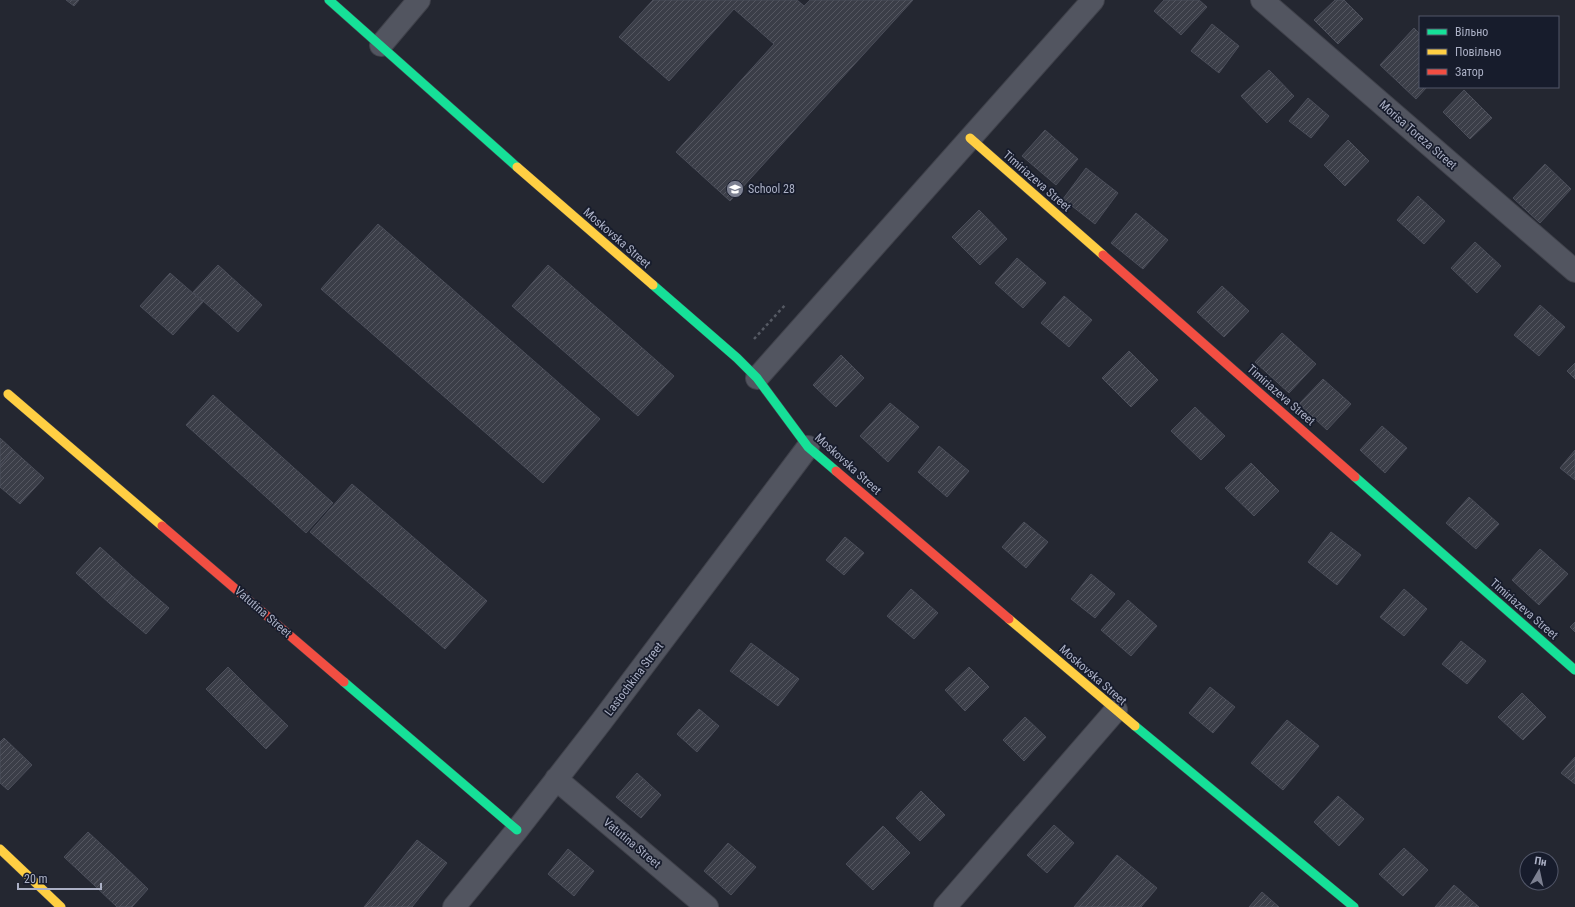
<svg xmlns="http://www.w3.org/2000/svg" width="1575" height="907" font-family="'Roboto Condensed',sans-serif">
<defs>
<pattern id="building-hatch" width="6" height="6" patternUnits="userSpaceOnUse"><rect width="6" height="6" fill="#3b3e48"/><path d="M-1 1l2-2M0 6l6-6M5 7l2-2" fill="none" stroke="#555761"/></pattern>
</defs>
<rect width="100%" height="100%" fill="#242731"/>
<path fill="url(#building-hatch)" stroke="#4b4e5a" d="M66,0H79L74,6Z
M653,0H797L804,6L810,0H913L730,201L676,152L774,44L734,9L669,81L619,37Z
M1164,0H1199L1207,7L1181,35L1154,11Z
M1335,0H1344L1363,19L1338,44L1314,20Z
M1212,24L1239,46L1219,73L1191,51Z
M1414,28L1420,34V87H1427L1416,99L1380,65Z
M1269,70L1294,96L1267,123L1241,96Z
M1464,90L1492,118L1470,139L1443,112Z
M1308,98L1329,116L1311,138L1289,121Z
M1045,130L1078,159L1056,185L1022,156Z
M1348,140L1369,161L1345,186L1324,165Z
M1545,164L1571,189L1540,223L1513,198Z
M1086,168L1118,193L1095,224L1063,199Z
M1418,196L1445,221L1424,244L1397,220Z
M979,210L1007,239L980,265L952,237Z
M1136,213L1168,240L1143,269L1111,243Z
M378,224L600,419L543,483L321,289Z
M1475,242L1501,266L1477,293L1451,268Z
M1017,258L1046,283L1023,308L995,283Z
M218,265L262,305L238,332L193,292Z
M548,265L674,376L638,416L512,306Z
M170,273L203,302L173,335L140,306Z
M1222,286L1249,311L1224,337L1197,312Z
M1064,296L1092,320L1069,347L1041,323Z
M1540,305L1565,327L1539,356L1514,335Z
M1282,333L1316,364L1289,393L1255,362Z
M1129,351L1158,380L1131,407L1102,378Z
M841,355L864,378L836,407L813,385Z
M1575,363V379L1567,371Z
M1323,379L1351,404L1327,430L1299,404Z
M213,395L333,503L306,533L186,425Z
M890,403L919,427L888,462L860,436Z
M1195,407L1225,436L1201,460L1171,431Z
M1382,426L1407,448L1385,473L1360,450Z
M0,438L13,450L0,466Z
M939,446L969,471L947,497L918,472Z
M13,450L44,478L20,504L0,487V466Z
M1575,450V480L1560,468Z
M1251,463L1279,491L1254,516L1225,488Z
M352,484L487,601L445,649L310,532Z
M1469,497L1499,524L1476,549L1446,523Z
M1024,522L1048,542L1026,568L1002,547Z
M1331,532L1361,555L1337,585L1308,562Z
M845,537L864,553L844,575L826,560Z
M100,547L132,576L109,603L76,573Z
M1540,549L1568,574L1539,605L1512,580Z
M1091,574L1115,594L1095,618L1071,599Z
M132,576L169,608L146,634L109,603Z
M911,589L938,613L914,639L887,616Z
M1404,589L1427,609L1404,636L1380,617Z
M1128,600L1157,626L1131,656L1101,630Z
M1575,622V632L1570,627Z
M1461,641L1486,661L1467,684L1442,664Z
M751,643L799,679L778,706L730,671Z
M228,667L256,695L234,717L206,689Z
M969,667L989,687L965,711L945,690Z
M1210,687L1235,707L1213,733L1189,713Z
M1522,693L1546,717L1523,740L1498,717Z
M256,695L288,726L266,749L234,717Z
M699,709L719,726L697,752L677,734Z
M1025,717L1046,737L1024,761L1003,740Z
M1287,720L1319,746L1283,790L1251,763Z
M4,738L32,765L8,790L0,783V742Z
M1575,757V784L1561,773Z
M637,773L661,795L641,818L616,797Z
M921,791L945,815L920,841L896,818Z
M1338,796L1364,819L1339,846L1314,822Z
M1054,825L1074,843L1047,873L1027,855Z
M883,826L910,853L873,890L846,864Z
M88,832L118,860L94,885L64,857Z
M417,840L447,863L412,907H364Z
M728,843L756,867L731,895L704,871Z
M1404,848L1428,870L1403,896L1379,874Z
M568,849L594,871L574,896L548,874Z
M1117,855L1157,888L1141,907H1074Z
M118,860L148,889L132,907H117L94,885Z
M1454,885L1479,907H1435Z
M1262,892L1279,907H1249Z"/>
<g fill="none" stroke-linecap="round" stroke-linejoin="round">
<defs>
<path id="street" d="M1262,0L1575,271
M381,45L419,0
M757,378L1093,0
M556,779L707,907
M454,907L517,830L601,722L808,447
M945,907L1116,710"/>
<path id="fast" d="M329,0L517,167
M653,285L737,358L757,378L808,447L836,471
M1355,477L1575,670
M344,682L517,830
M1135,726L1354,907"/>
<path id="slow" d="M970,138L1103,255
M517,167L653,285
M8,394L162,526
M1009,619L1135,726
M0,849L61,907"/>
<path id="jam" d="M1103,255L1355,477
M836,471L1009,619
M162,526L344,682"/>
</defs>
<use href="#street" stroke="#40424b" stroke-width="24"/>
<use href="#fast" stroke="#40424b" stroke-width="10"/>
<use href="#slow" stroke="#40424b" stroke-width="10"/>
<use href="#jam" stroke="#40424b" stroke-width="10"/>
<path stroke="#565a64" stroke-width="2.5" stroke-dasharray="3 3" stroke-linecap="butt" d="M754,339L786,304"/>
<use href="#street" stroke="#525560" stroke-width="22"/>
<use href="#fast" stroke="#16e098" stroke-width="9"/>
<use href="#slow" stroke="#ffcf43" stroke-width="9"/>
<use href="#jam" stroke="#f24e42" stroke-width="9"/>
</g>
<defs>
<symbol id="school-disc" viewBox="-11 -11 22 22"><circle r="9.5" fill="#7c8091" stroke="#171c2c"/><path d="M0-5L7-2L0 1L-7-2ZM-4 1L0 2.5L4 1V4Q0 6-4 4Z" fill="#fff"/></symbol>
</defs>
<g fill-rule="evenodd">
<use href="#school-disc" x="725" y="179" width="20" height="20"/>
</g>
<g text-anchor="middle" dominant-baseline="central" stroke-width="3.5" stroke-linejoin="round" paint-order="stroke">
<g font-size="12" fill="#abb0c5" stroke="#171c2c">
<text transform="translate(1418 135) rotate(41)">Morisa Toreza Street</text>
<text transform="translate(1037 181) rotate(41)">Timiriazeva Street</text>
<text transform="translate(617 238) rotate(41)">Moskovska Street</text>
<text transform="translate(1281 395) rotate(41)">Timiriazeva Street</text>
<text transform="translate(848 464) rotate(42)">Moskovska Street</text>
<text transform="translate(1524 609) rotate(41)">Timiriazeva Street</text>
<text transform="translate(263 612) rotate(41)">Vatutina Street</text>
<text transform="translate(1093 675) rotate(41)">Moskovska Street</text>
<text transform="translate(634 679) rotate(-53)">Lastochkina Street</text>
<text transform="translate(632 843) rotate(40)">Vatutina Street</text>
</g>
<g font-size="12" fill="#abb0c5" stroke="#171c2c" text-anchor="start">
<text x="748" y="189">School 28</text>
</g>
</g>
<rect x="1419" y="16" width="140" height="72" fill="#171c2c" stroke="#525769"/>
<rect x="1427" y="29" width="20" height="6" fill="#16e098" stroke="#525769"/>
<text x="1455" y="36" font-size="12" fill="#abb0c5">Вільно</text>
<rect x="1427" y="49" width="20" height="6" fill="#ffcf43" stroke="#525769"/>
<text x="1455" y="56" font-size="12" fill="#abb0c5">Повільно</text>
<rect x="1427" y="69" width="20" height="6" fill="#f24e42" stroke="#525769"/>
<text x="1455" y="76" font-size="12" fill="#abb0c5">Затор</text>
<g transform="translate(1539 871) rotate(9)"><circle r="19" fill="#171c2c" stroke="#525769"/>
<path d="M0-3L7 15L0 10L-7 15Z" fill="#7c8091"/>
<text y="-6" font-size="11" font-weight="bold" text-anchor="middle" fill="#abb0c5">Пн</text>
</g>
<path d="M18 883v6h83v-6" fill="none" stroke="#abb0c5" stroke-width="2"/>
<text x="24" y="883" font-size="12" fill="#abb0c5" stroke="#171c2c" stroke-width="3" paint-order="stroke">20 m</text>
</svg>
